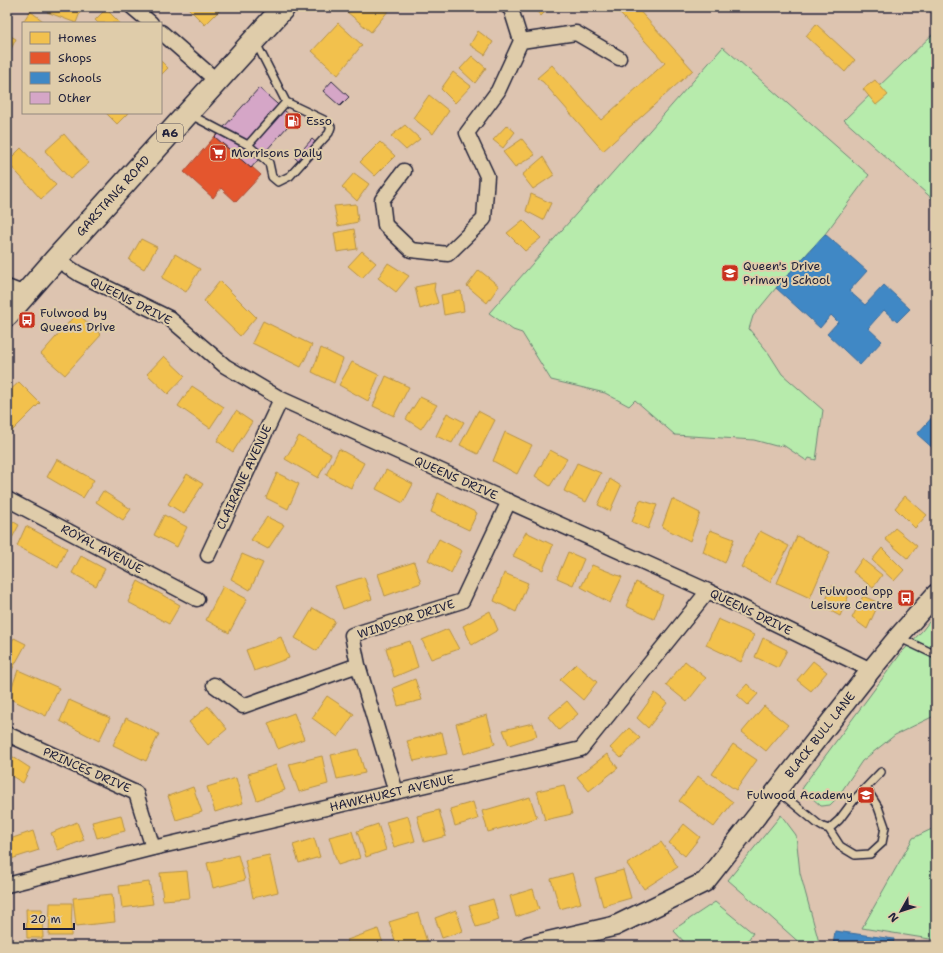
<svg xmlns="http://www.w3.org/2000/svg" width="943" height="953" font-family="'Shantell Sans',sans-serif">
<rect width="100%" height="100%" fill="#ddc4b0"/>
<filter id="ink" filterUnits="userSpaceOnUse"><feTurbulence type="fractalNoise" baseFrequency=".025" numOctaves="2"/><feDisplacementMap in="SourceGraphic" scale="8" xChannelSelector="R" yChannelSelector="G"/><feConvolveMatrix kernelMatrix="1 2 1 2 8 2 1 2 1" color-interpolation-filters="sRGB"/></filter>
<g filter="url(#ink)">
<path fill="#b7ebac" stroke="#6c8674" d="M936,31V202L844,120Z
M723,47L869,175L825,234L776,288L753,316L749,329L768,352L782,374L823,410L816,460L809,458L807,461L783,445L776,446L754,440L675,435L635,400L629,406L605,393L551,380L522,333L513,330L489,313Z
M936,613V715L895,735L862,761L837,798L830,805L821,806L802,789L804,786H803L902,652L922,631Z
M781,815L796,835L800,873L820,946L810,943L806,946H803L765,912L728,880Z
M936,827V940L862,928L913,838Z
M715,902L753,933L744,946H688L673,930Z"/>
<path fill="#f2c14e" stroke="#b49148" d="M49,7H82L76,23L47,12Z
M187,7H223L205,25Z
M352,7H385L389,10L371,32L347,12Z
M534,7H550L541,16Z
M614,7H636L693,70L603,151L543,82L537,78L552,65L601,120L665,63Z
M106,9L120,23H98L95,20Z
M30,11L43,21L42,23H25L23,22Z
M338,23L362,45L338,75L312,51Z
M816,24L855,60L845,72L806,36Z
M478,31L493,42L485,55L470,45Z
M7,34L16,39L7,57Z
M472,56L486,68L475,83L460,69Z
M161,61L168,68L161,75Z
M453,72L471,86L455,103L441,89Z
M875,80L888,95L876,105L863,89Z
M429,95L449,111L433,134L413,118Z
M106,113H128L117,124Z
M405,125L420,139L406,150L391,136Z
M507,125L515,132L503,148L493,140Z
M64,134L89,163L70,179L45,151Z
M522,139L535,155L515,167L503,152Z
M380,142L395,156L375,176L360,162Z
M21,148L56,185L41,199L7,162Z
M543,157L554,175L533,189L522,175Z
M354,173L369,184L357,201L342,187Z
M531,194L551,203L543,220L526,211Z
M356,204L358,222L338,226L334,206Z
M523,220L541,238L525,251L507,233Z
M354,229L357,249L337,252L334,233Z
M141,239L157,247L144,269L129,260Z
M362,251L376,263L362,278L348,266Z
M175,254L200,269L186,292L162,278Z
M388,263L409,276L396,292L378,278Z
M479,270L499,286L487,303L467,286Z
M220,281L256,317L240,336L204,301Z
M435,283L434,290L438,303L420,309L415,287Z
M461,291L464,311L444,315L441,295Z
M77,313L101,335L65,375L41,354Z
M263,321L312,345L301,367L252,343Z
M321,348L343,359L334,383L312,372Z
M164,356L185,376L168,394L147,374Z
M352,362L379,375L368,401L339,385Z
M386,376L409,387L394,416L373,406Z
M19,382L40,403L7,436V393Z
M192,386L224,407L210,428L178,406Z
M420,397L437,405L421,429L406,419Z
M236,411L252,422L233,452L217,441Z
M478,411L495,420L478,454L460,445Z
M447,413L464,422L452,443L436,436Z
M505,432L532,445L517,474L493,461Z
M299,436L331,454L318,478L285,459Z
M339,449L364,463L351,488L326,475Z
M550,450L567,459L550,486L535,476Z
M57,459L94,480L83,498L47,477Z
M577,463L601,473L586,502L564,491Z
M386,470L413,484L403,503L376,489Z
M277,473L299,484L288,509L266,498Z
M187,474L203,484L184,514L168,504Z
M610,479L621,486L610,511L598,505Z
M103,491L131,509L123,520L96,502Z
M438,493L477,513L469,530L431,512Z
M905,496L927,515L915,528L895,508Z
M672,499L700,513L690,541L662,527Z
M640,500L657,505L648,529L632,522Z
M164,515L187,527L177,547L154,535Z
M267,517L284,525L268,549L251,540Z
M7,518L19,525L9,544L7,543Z
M26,526L67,548L58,568L17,546Z
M895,528L917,546L908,559L885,539Z
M710,530L734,539L725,563L703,552Z
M760,531L789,546L770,582L741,567Z
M526,532L553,545L543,570L513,556Z
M797,536L830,552L810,598L777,583Z
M439,539L462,551L451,573L428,560Z
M882,548L904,570L894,581L872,560Z
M568,552L584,559L573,585L557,578Z
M242,554L263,563L250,590L231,579Z
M81,556L105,569L96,586L72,573Z
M862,559L882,575L873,588L853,572Z
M414,562L421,583L385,596L378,574Z
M592,565L622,577L610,603L581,587Z
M504,573L528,583L516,612L494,601Z
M364,577L372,599L343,609L335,586Z
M138,581L180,605L169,624L128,602Z
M636,582L663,595L654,619L626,606Z
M223,586L247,599L229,633L206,620Z
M832,586L849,595L840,616L823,607Z
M863,596L879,603L867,629L852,618Z
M313,608L335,621L317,651L295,638Z
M490,611L498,630L472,645L463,626Z
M718,619L754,635L741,662L706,645Z
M448,629L459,649L431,659L422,640Z
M281,637L289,658L254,671L246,650Z
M14,638L26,644L7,679V650Z
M763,638L787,650L778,668L755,657Z
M410,641L418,667L394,677L386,648Z
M685,661L706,678L687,702L666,685Z
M813,661L827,672L811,691L797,680Z
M576,664L597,682L583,700L560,680Z
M18,670L59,688L46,716L8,698Z
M415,679L422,700L398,706L393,688Z
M747,684L758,694L748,705L737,695Z
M655,693L667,703L648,728L637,718Z
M327,696L354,714L338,737L312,718Z
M69,700L110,718L99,741L60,721Z
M567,701L578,714L559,730L548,717Z
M208,706L227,729L208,745L189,722Z
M764,706L788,725L766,751L742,732Z
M294,713L304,739L278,749L268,723Z
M487,715L495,744L464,754L456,724Z
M126,718L159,734L146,761L113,745Z
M533,723L537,736L509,745L503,730Z
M629,728L640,738L621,758L610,748Z
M442,732L447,754L414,761L407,741Z
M733,744L757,760L736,790L712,774Z
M358,749L365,773L337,779L331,755Z
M607,754L618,768L589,791L577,777Z
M10,755L30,768L23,783L7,773V762Z
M322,756L328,784L299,792L289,764Z
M276,765L285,790L257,800L248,774Z
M698,776L733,802L714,827L679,801Z
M236,778L243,803L215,812L207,787Z
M564,785L572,814L545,820L537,791Z
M193,787L202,812L176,820L168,796Z
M530,797L537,818L488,832L482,811Z
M473,802L478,819L455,826L450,809Z
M439,810L446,836L424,842L417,816Z
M121,815L125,831L97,838L92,822Z
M408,816L415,841L394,847L386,822Z
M77,822L84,840L58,850L51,833Z
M378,824L386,850L366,857L357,831Z
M684,824L700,837L685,856L669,843Z
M33,831L39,850L11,859L7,846V840Z
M352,831L360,858L338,865L329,837Z
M314,838L320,857L299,863L293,845Z
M661,842L678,867L644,889L627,864Z
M238,855L245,880L213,888L207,863Z
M269,855L278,892L253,898L245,860Z
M623,870L631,898L603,906L595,878Z
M187,871L190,898L163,900L160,873Z
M572,873L581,903L560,909L551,879Z
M149,882L153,904L122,908L119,886Z
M533,889L539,909L516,917L510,896Z
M112,894L115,922L76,926L73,898Z
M493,899L499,920L476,927L469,906Z
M50,903H72L71,936H49Z
M26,909H42L43,938H27Z
M456,910L463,931L442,938L435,918Z
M418,913L427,942L414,946H397L389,922Z
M378,929L384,946H349L347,940Z"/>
<path fill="#e4572e" stroke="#aa4732" d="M216,135L261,175L236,202L221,188L213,198L184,172Z"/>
<path fill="#3f88c5" stroke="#36699c" d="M825,234L867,271L849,291L865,305L884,285L910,309L897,322L884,310L868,328L882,341L860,365L827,334L838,322L831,315L820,328L776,288Z
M936,413V451L917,434Z
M835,931L894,939L893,946H833Z"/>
<path fill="#d5a6c7" stroke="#22223b" d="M332,81L349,97L340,106L323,91Z
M259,88L294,119L251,168L215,137Z
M312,139L322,148L305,167L295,158Z"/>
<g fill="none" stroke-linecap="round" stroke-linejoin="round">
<defs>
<path id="lane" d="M189,114L248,145L286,102L255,41
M248,145L269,163L272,177L278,182L290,176L329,133L331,127L324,120L286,102
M898,637L936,655
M777,790L818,824L823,827L829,829L839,820L854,800L881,772
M829,829L840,846L855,855L870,854L882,843L885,827L878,807L866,788"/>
<path id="street" d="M132,7L151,23
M161,32L217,81
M521,41L576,33L619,58
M404,171L382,200L385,225L411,250L448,254L484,219L487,176L467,133L498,91L521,41L511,9L508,7
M56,259L79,274L169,318L225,366L281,399L708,591L871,670
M7,287L25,294
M7,499L197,599
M208,555L281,399
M214,685L243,706L358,665
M7,734L136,793L153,848
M396,792L358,665L352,635L462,601L509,501
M7,885L153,848L581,749L708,591"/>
<path id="secondary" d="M529,946L615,926L705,882L871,670L898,637L936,594"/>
<path id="highway" d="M7,315L56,259L284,7"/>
</defs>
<use href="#lane" stroke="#22223b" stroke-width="10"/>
<use href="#street" stroke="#22223b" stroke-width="17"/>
<use href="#secondary" stroke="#22223b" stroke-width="22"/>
<use href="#highway" stroke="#22223b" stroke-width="25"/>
<use href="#lane" stroke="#dfccaa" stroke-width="7"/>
<use href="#street" stroke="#dfccaa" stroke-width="14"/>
<use href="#secondary" stroke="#dfccaa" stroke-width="19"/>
<use href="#highway" stroke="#dfccaa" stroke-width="22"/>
</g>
</g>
<defs>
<symbol id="fuel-square" viewBox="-11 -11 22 22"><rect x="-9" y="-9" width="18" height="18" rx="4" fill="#c8321e" stroke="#dfccaa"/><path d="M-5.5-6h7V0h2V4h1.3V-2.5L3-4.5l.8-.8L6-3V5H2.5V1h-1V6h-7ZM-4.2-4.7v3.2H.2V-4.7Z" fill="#fff"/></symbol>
<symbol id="supermarket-square" viewBox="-11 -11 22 22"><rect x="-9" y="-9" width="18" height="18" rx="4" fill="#c8321e" stroke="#dfccaa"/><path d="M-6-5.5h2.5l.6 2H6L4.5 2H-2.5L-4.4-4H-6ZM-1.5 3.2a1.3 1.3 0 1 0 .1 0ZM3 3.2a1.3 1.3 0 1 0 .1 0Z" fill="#fff"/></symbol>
<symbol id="school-square" viewBox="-11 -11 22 22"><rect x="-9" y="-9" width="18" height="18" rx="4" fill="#c8321e" stroke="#dfccaa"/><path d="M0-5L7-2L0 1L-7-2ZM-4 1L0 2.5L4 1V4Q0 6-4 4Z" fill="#fff"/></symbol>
<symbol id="bus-square" viewBox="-11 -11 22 22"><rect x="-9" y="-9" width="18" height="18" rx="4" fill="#c8321e" stroke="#dfccaa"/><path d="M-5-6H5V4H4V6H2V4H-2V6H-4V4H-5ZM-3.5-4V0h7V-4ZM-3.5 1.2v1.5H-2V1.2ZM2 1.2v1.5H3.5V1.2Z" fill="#fff"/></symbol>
</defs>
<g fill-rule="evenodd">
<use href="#fuel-square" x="283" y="111" width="20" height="20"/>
<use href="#supermarket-square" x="208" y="143" width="20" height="20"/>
<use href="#school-square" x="720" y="263" width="20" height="20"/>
<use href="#bus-square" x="17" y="310" width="20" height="20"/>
<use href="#bus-square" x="896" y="588" width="20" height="20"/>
<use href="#school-square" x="856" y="785" width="20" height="20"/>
</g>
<g text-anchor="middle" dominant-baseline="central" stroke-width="4" stroke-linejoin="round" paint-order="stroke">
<rect fill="#dfccaa" stroke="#5b555c" stroke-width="1" x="157" y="124" width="26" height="18" rx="3"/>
<g font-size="11" font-weight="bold" fill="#22223b">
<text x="170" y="133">A6</text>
</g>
<g font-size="12" fill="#22223b" stroke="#dfccaa" text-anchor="start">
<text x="306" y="121">Esso</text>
<text x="231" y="153">Morrisons Daily</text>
<text x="743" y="266">Queen's Drive<tspan x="743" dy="14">Primary School</tspan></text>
<text x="40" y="313">Fulwood by<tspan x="40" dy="14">Queens Drive</tspan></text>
<text x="893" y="591" text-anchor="end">Fulwood opp<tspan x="893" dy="14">Leisure Centre</tspan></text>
<text x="853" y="795" text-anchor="end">Fulwood Academy</text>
</g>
<g font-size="12" fill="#22223b" stroke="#dfccaa">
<text transform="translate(113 196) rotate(-48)">GARSTANG ROAD</text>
<text transform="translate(131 301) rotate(27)">QUEENS DRIVE</text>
<text transform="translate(244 477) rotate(-65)">CLAIRANE AVENUE</text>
<text transform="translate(456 478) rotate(24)">QUEENS DRIVE</text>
<text transform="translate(102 549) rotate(28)">ROYAL AVENUE</text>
<text transform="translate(751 612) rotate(26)">QUEENS DRIVE</text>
<text transform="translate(406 619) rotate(-18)">WINDSOR DRIVE</text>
<text transform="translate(820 735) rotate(-52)">BLACK BULL LANE</text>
<text transform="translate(87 770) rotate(24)">PRINCES DRIVE</text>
<text transform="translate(392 793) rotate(-13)">HAWKHURST AVENUE</text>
</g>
</g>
<rect width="943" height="953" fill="none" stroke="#dfccaa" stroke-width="24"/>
<rect x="12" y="12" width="919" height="929" fill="none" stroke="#22223b" stroke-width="1.5" filter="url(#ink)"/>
<rect x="22" y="22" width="140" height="92" fill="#dfccaa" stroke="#93887e"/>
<rect x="30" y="32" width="20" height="12" fill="#f2c14e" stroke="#93887e"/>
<text x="58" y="42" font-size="12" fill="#22223b">Homes</text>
<rect x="30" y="52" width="20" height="12" fill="#e4572e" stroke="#93887e"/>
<text x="58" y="62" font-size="12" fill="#22223b">Shops</text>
<rect x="30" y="72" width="20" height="12" fill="#3f88c5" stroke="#93887e"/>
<text x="58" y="82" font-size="12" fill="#22223b">Schools</text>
<rect x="30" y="92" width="20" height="12" fill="#d5a6c7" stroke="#93887e"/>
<text x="58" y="102" font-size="12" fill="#22223b">Other</text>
<g transform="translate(901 911) rotate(231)" stroke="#dfccaa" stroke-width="3" paint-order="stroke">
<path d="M0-3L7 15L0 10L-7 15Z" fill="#22223b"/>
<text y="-6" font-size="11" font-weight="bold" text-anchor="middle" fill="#22223b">N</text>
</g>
<path d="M24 923v6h50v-6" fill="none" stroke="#22223b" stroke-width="2"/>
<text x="30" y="923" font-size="12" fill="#22223b" stroke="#dfccaa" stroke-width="3" paint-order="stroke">20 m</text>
</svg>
